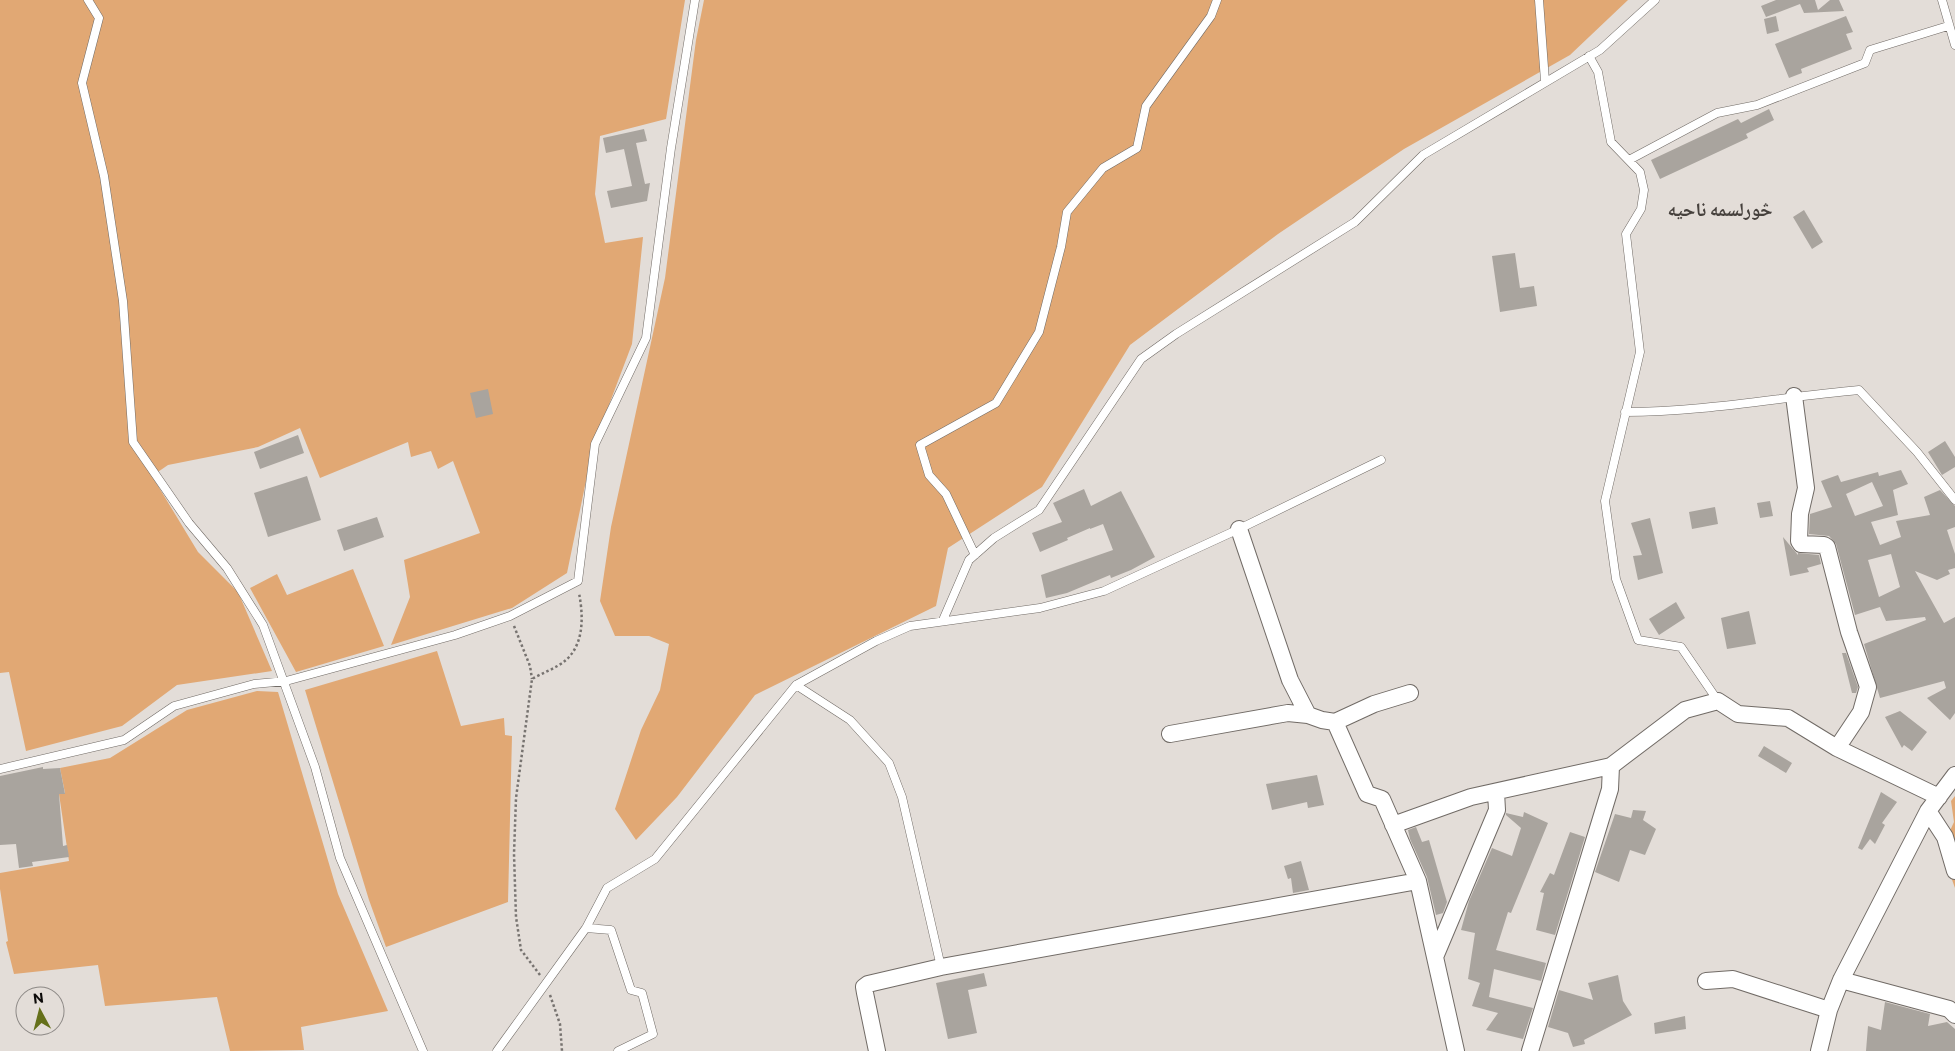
<svg xmlns="http://www.w3.org/2000/svg" width="1955" height="1051" font-family="Commissioner,'Noto Naskh Arabic',sans-serif">
<rect width="100%" height="100%" fill="#e3ddd8"/>
<path fill="#e1a874" d="M0,0H685L666,119L600,136L595,194L605,243L643,237L632,344L593,447L567,573L512,608L391,645L410,597L404,560L480,533L453,461L438,469L431,451L411,457L408,442L320,478L300,428L258,447L168,465L152,476L198,552L238,592L272,671L177,685L122,726L26,751L9,672L0,673Z
M704,0H1628L1570,55L1404,149L1278,234L1130,345L1042,487L948,548L936,606L755,695L677,797L636,840L615,809L641,730L660,690L669,644L649,636H615L600,601L611,527L665,278L696,40Z
M353,569L384,646L296,672L250,588L277,574L287,595Z
M437,651L461,726L504,718L505,735L512,736L508,902L386,947L369,900L305,690Z
M257,691L278,692L338,894L388,1011L301,1027L304,1050L230,1051L217,997L105,1006L98,965L14,974L6,942L8,941L0,889V873L69,861L59,794L65,793L60,768L110,758L187,710Z
M1955,796V888L1946,863L1948,835L1954,822L1951,801Z"/>
<path fill="#a9a49e" fill-rule="evenodd" d="M1776,0H1815L1818,10L1830,0H1839L1844,11L1804,13L1800,4L1766,17L1761,6Z
M1776,16L1779,31L1767,34L1764,19Z
M1846,16L1853,32L1846,34L1852,49L1801,69L1802,73L1789,78L1775,44Z
M1769,109L1774,120L1746,134L1748,138L1660,179L1651,160L1738,119L1741,123Z
M644,129L647,141L636,143L645,184L650,183L647,201L611,208L607,191L632,186L624,149L606,153L603,138Z
M1804,210L1823,242L1812,249L1793,217Z
M1515,253L1520,288L1534,286L1537,306L1500,312L1492,256Z
M488,389L493,414L476,418L470,393Z
M298,435L304,453L260,469L254,452Z
M1945,441L1955,457V467L1942,475L1928,452Z
M1901,470L1908,484L1893,490L1898,515L1871,522L1880,545L1901,537L1896,521L1930,515L1924,497L1940,490L1955,506V527L1947,530L1955,554V568L1948,570L1950,574L1937,580L1915,571L1944,623L1955,617V713L1950,720L1927,698L1946,688L1944,681L1880,698L1864,644L1926,620L1925,617L1886,621L1880,607L1855,615L1836,544L1829,536L1809,534L1810,514L1832,507L1821,481L1838,475L1841,482L1878,472L1879,476ZM1872,482L1883,506L1855,516L1846,494ZM1891,554L1900,587L1879,597L1868,560Z
M307,476L321,520L268,537L254,493Z
M1084,489L1091,506L1121,491L1155,557L1131,570L1111,578L1110,575L1067,593L1046,598L1041,575L1113,550L1103,524L1090,529V528L1067,538L1068,540L1040,552L1032,533L1062,522L1053,503Z
M1770,501L1773,516L1760,518L1757,503Z
M1715,507L1718,524L1692,529L1689,512Z
M377,517L384,537L344,551L337,530Z
M1650,518L1663,573L1638,580L1633,556L1642,555L1631,523Z
M1783,537L1798,555V553L1819,555L1821,564L1807,568L1809,572L1790,576Z
M1676,602L1685,618L1659,635L1649,619Z
M1749,611L1756,644L1727,649L1721,618Z
M1842,653H1846L1858,687L1856,693H1852Z
M1900,711L1927,732L1912,751L1904,745L1902,748L1885,717Z
M1764,746L1792,763L1786,773L1758,756Z
M43,767V769L60,768L65,794H59L63,846L67,845L69,857L32,862L33,866L19,868L16,844L0,845V776Z
M1317,775L1324,805L1308,808L1307,802L1272,810L1266,784Z
M1881,792L1897,802L1882,823L1885,825L1875,844L1870,839L1862,850L1858,848Z
M1633,810L1646,811L1643,820L1656,829L1645,855L1630,850L1619,882L1595,872L1615,814L1631,818Z
M1524,812L1548,823L1511,913L1508,912L1496,950L1546,963L1541,981L1494,969L1489,997L1533,1008L1523,1039L1486,1030L1498,1013L1472,1006L1480,983L1468,979L1475,933L1461,930L1469,901L1492,848L1512,856L1521,828L1506,815V813L1523,817Z
M1416,827L1422,842L1429,840L1447,902L1443,913L1436,915L1427,877L1410,839L1408,830Z
M1570,832L1585,837L1555,935L1536,930L1544,893L1540,892L1550,873L1554,875Z
M1301,861L1309,890L1293,893L1291,878L1288,879L1284,866Z
M984,973L987,986L968,990L977,1033L948,1039L936,983Z
M1618,975L1623,1001L1632,1015L1584,1040L1585,1044L1573,1047L1568,1033L1548,1027L1559,990L1593,1000L1588,983Z
M1885,1002L1930,1014L1928,1026L1947,1022L1955,1029V1051H1866L1868,1026L1881,1030Z
M1685,1016L1686,1029L1655,1034L1654,1023Z"/>
<g fill="none" stroke-linecap="round" stroke-linejoin="round">
<defs>
<path id="service" d="M88,0L99,18L82,83L104,176L123,301L133,442L189,523L227,568L263,625L315,767L340,858L423,1051
M1539,0L1545,81
M1942,0L1955,45
M1589,56L1598,72L1611,142L1640,172L1644,190L1641,209L1626,234L1640,352L1605,501L1616,579L1638,640L1681,647L1718,701
M1629,160L1717,113L1757,105L1865,63L1870,50L1948,26
M1625,412C1704,412 1781,397 1859,390L1917,452L1955,500
M975,555L946,494L929,475L920,445L996,403L1039,332L1061,247L1067,212L1103,168L1137,148L1146,106L1211,16L1217,0
M943,620L969,560L994,538L1039,510L1141,359L1176,334L1355,222L1423,155L1600,50L1655,0
M796,685L850,720L889,763L902,797L941,967
M0,769L124,740L174,706L254,684L286,681L455,635L510,616L578,581L595,444L646,338L671,148L695,0
M586,928L611,930L631,990L642,993L653,1034L618,1051
M497,1051L586,928L607,888L655,859L796,685L876,641L910,626L1040,608L1104,591L1239,529L1381,460"/>
<path id="minor" d="M1794,396L1806,488L1800,514L1799,541L1801,544L1824,545L1827,547L1849,632L1868,687L1861,712L1837,748
M1239,529L1290,680L1308,715L1322,720L1335,722L1367,794L1382,799L1418,881L1456,1051
M1335,722L1374,704L1410,693
M1170,734L1288,713L1308,715
M1928,811L1945,837L1955,871
M1393,825L1471,797L1611,766L1685,710L1718,701L1738,714L1788,718L1837,748L1939,797
M1435,957L1497,810L1496,792
M1841,980L1949,1009L1955,1015
M1706,981L1733,979L1829,1010
M877,1051L865,993L864,987L868,984L941,967L1418,881
M1530,1051L1610,789L1611,766
M1819,1051L1829,1010L1841,980L1928,811L1955,775"/>
</defs>
<use href="#service" stroke="#716b66" stroke-width="9"/>
<use href="#minor" stroke="#716b66" stroke-width="18"/>
<path stroke="#777370" stroke-width="2.5" stroke-dasharray="2.5 2.5" stroke-linecap="butt" d="M514,626L530,666L532,679
M540,975L521,950L516,917L514,854L516,798L532,679C542,673 557,668 566,660C585,643 583,614 579,593
M550,995L560,1024L562,1051"/>
<use href="#service" stroke="#fff" stroke-width="8"/>
<use href="#minor" stroke="#fff" stroke-width="16"/>
</g>
<g text-anchor="middle" dominant-baseline="central" stroke-width="5" stroke-linejoin="round" paint-order="stroke">
<g font-size="19" font-weight="bold" fill="#46413d" stroke="#e3ddd8">
<text x="1720" y="208">څورلسمه ناحیه</text>
</g>
</g>
<g transform="translate(40 1011) rotate(353)"><circle r="24" fill="#e3ddd8" stroke="#8d8986"/>
<path d="M0-4L9 19L0 12L-9 19Z" fill="#65701a"/>
<text y="-8" font-size="14" font-weight="bold" text-anchor="middle" fill="#0d0b0a">N</text>
</g>
</svg>
